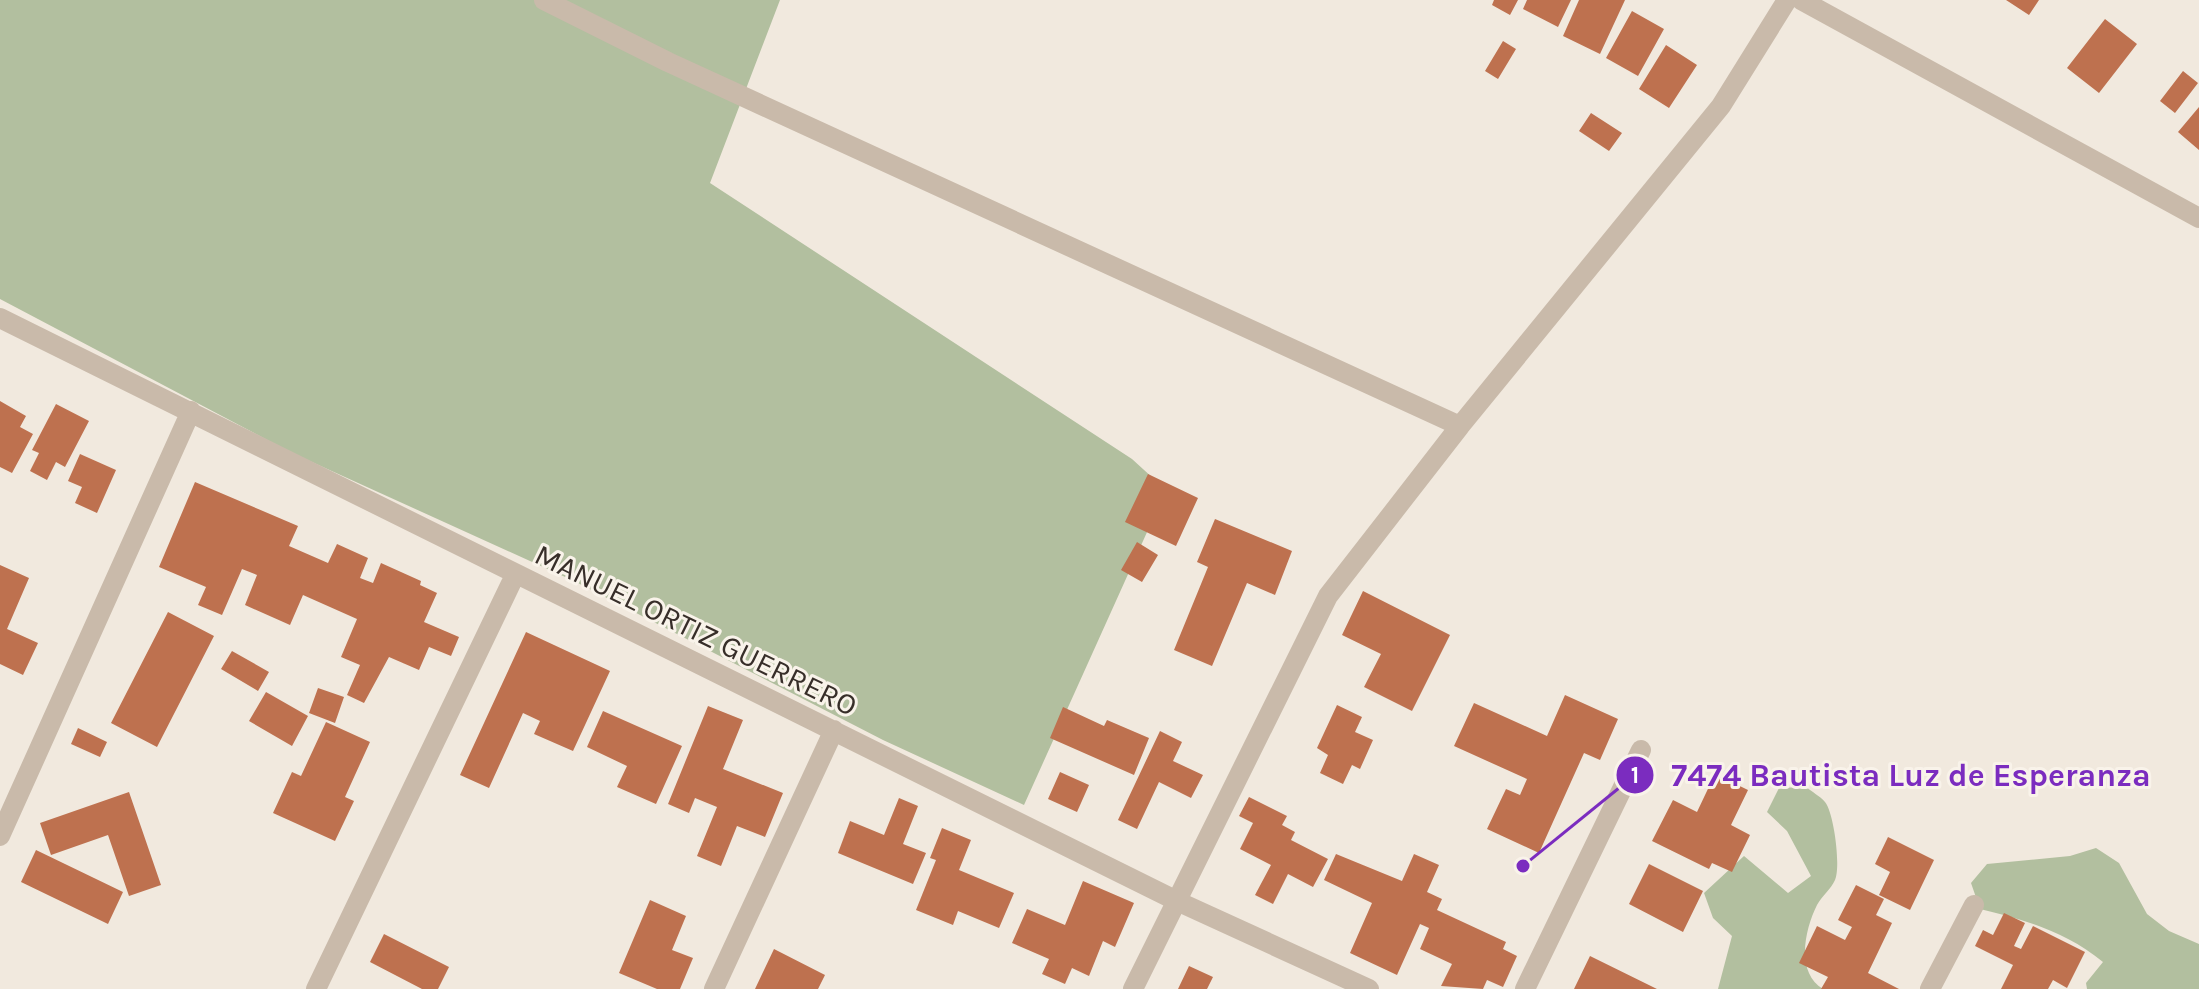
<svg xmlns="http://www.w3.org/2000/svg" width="2199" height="989" font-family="Karla,sans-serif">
<rect width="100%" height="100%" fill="#f1e9de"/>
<path fill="#b2bf9f" d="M0,0H780L710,183L1132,459L1166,490L1024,805L883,740L574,581L292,453L0,299Z
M1806,787C1812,792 1820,796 1825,802C1834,813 1841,867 1835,880C1831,889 1822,896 1817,905C1805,929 1795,972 1823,989H1718L1732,936L1713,918L1704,893L1744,856L1788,893L1811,876L1787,831L1767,812L1779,788Z
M2096,848L2119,863L2147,914L2169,931L2199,944V989H2087L2086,983L2103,962C2066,932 2026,920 1980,909L1971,883L1987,864L2070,856Z"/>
<path fill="#be714f" d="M1494,0H1518L1510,15L1492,5Z
M1527,0H1571L1558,27L1523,9Z
M1579,0H1625L1600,54L1563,36Z
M2006,0H2039L2029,15Z
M1632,11L1664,29L1638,76L1606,58Z
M2105,19L2137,44L2099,93L2067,68Z
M1503,41L1516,49L1498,79L1485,71Z
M1666,45L1697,65L1669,108L1639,89Z
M2183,71L2198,83L2175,113L2160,101Z
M2199,107V150L2178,132Z
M1591,113L1622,133L1609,151L1579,131Z
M0,401L26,416L20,427L33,434L12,473L0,467Z
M56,404L89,421L65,467L56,462L47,480L30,471L39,453L32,450Z
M80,454L116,470L97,513L75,503L82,487L68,481Z
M1148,474L1198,498L1176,546L1125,522Z
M195,482L298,526L289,546L328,563L337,544L368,558L360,578L373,583L381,563L421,581L420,585L437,593L424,622L459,637L451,656L429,647L419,670L389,657L364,703L347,695L360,665L341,657L357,619L303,595L290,625L245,605L257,575L242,569L222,615L198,605L206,587L159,567Z
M1215,519L1292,551L1275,595L1247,583L1212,666L1174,650L1208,567L1197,562Z
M1137,542L1158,555L1142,582L1121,570Z
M0,565L29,578L7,629L38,643L23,675L0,664Z
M1363,591L1450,635L1412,711L1364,687L1381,654L1342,635Z
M168,612L214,636L157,747L111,723Z
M526,632L610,671L573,751L534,734L540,721L523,713L489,788L460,775Z
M232,651L269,672L258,691L221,669Z
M318,688L344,697L335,723L309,713Z
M266,692L308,716L292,746L249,721Z
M1565,695L1618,719L1600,760L1584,753L1539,853L1487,829L1506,789L1520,795L1527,779L1454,746L1474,703L1547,736Z
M1337,705L1362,717L1355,732L1373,740L1360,769L1352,765L1343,784L1320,773L1328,755L1317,748Z
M708,706L743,720L723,769L783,793L765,837L737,826L721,866L697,856L717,807L695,798L689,813L668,804Z
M1063,707L1104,726L1107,720L1149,738L1134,775L1050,738Z
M603,711L682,746L656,804L617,787L627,766L587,747Z
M326,722L370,742L345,797L354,801L335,841L273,813L292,772L301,776Z
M78,728L107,742L100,757L71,744Z
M1160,731L1182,742L1173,761L1203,775L1191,798L1159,782L1137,829L1118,820Z
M1060,772L1089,785L1077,812L1048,799Z
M1715,774L1748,790L1731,825L1750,835L1732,872L1712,863L1709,869L1652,841L1673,800L1697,812Z
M129,792L161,885L129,896L108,835L51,855L40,823Z
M1249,797L1287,816L1282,825L1295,832L1291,840L1328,859L1313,887L1288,874L1273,904L1255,895L1271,865L1240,849L1253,823L1239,816Z
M899,798L918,806L903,844L926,853L913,884L838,853L850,821L884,835Z
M942,828L971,840L959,870L1014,893L999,928L958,911L953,925L916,910L936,860L930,858Z
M1888,837L1934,860L1910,910L1879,895L1890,872L1875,864Z
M36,850L123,892L108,924L21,882Z
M1336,854L1402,881L1414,854L1439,865L1427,892L1442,899L1437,910L1506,942L1503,949L1517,956L1503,987L1487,980L1483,989L1441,986L1452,964L1420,949L1429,928L1420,924L1397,975L1350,953L1372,903L1324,880Z
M1649,864L1703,891L1683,932L1629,904Z
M1083,881L1134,903L1115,947L1103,941L1089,976L1072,968L1065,984L1042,974L1049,959L1012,943L1027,909L1065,925Z
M1856,885L1884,899L1876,915L1892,923L1868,973L1899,989H1821L1828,977L1799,963L1817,926L1845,940L1852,927L1838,920Z
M650,900L686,916L672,950L693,958L680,989H657L619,973Z
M2004,913L2025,923L2014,946L2021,949L2033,926L2085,952L2067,988L2053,980L2048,989H2001L2013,965L1975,946L1983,930L1993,935Z
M384,934L449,967L438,989H422L370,962Z
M774,949L825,975L818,989H755Z
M1590,956L1657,989H1574Z
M1189,966L1213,977L1207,989H1178Z"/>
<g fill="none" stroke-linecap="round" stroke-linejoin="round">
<path stroke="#c9baaa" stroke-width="20" d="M544,0L668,62L1460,426
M1801,0L2199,218
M0,318L1179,902L1369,989
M0,836L191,411
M316,989L515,575
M714,989L834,730
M1133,989L1328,596L1460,426L1721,106L1787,0
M1525,989L1641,750
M1930,989L1974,905"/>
</g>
<g text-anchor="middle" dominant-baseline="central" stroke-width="6" stroke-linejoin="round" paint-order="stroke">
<g font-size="30" fill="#372e29" stroke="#f9f3ea">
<text transform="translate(696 630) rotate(26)">MANUEL ORTIZ GUERRERO</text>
</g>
</g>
<path fill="none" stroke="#7b2cbf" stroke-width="3" d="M1523 866L1635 775"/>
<g fill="#7b2cbf" stroke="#f9f3ea" stroke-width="3">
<circle cx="1523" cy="866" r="8"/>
<circle cx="1635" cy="775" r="20"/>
</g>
<g font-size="24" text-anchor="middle" font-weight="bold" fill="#fff">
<text x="1635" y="783">1</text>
</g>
<g font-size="32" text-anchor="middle" font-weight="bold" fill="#7b2cbf" stroke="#f9f3ea" stroke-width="6" stroke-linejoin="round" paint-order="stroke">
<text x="1911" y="786">7474 Bautista Luz de Esperanza</text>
</g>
</svg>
